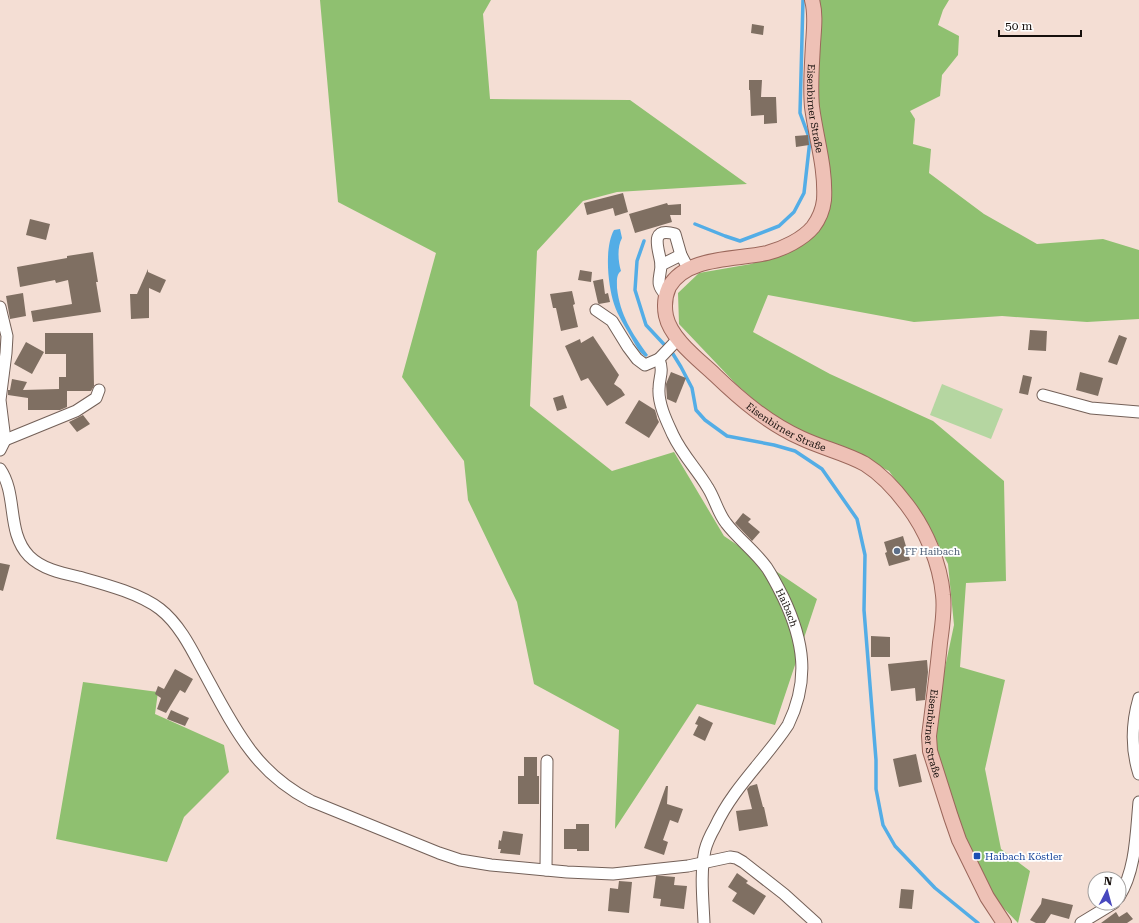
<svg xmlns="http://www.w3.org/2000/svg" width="1139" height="923" font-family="'Roboto Serif',serif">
<rect width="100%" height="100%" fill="#f4ded4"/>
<path fill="#b5d6a1" d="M942,384L1003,409L991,439L930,415Z"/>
<path fill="#8fc070" d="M320,0H491L483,14L490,99L630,100L747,184L617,192L583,201L537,251L530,406L612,471L674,452L724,536L817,599L775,725L697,704L615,829L619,730L534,684L517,602L468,500L464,461L402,377L436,253L338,202Z
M817,0H949L943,10L938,25L959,36L958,55L942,75L940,96L910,111L915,119L913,144L931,149L929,173L984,214L1037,244L1103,239L1139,250V319L1087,322L1002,316L914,322L768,295L753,332L830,374L933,421L1004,481L1006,581L966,583L960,667L1005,680L985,769L1001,849L1030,871L1018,923L992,896L968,848L934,748L936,710L954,625L948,564L930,528L889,471L842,448L780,422L737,385L679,324L678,293L699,273L751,264L794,248L821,227L817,119Z
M83,682L158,692L155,714L224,745L229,772L184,817L167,862L56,839Z"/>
<path fill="#53ade6" d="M620,229L622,238C617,247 618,261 621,271C616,275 617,281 617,288C620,315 632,333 648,355L646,357C639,353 635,344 631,337C625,326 618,316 614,304C608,285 604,248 614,230Z"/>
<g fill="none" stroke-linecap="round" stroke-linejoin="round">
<path stroke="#53ade6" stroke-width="3.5" d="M695,224L725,236L740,241L779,226L794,212L804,193L810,140L800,113L803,0
M644,241L637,261L635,290L646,325L673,354L681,367L692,388L696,410L705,420L727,436L774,445L795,451L822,469L857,519L865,555L864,610L876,760V789L883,825L895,846L935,888L978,923"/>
</g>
<path fill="#7f6f62" d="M752,24L764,26L763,35L751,33Z
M749,80H762L761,97H776L777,123L764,124V115L751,116L750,90H749Z
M808,135L809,145L796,147L795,136Z
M623,193L628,212L615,216L613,208L587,215L584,203Z
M667,203L668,205L681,204V215H670L672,222L635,233L629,214Z
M30,219L50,224L46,240L26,235Z
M93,252L98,282H96L101,312L33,322L31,311L72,304L68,280L56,283L55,280L20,287L17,267L67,258V256Z
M148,269V272L166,280L160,293L149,288V318L131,319L130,294H137Z
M580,270L592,272L591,282L578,280Z
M603,279L605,294L608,293L610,302L599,304L598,303L593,281Z
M572,291L575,304L573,305L578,327L561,331L556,308H553L550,294Z
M23,293L26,316L10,319L6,296Z
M1030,330L1047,331L1046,351L1028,350Z
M45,333H93L94,386L91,391H67V407L60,410H28V398L8,395V390H10L12,379L27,382L23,390L59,389V377H66V354H45Z
M1119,335L1127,338L1117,365L1108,362Z
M593,336L619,375L614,384L621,389L625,395L607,406L588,378L581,381L565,346L580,339L581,343Z
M26,342L44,352L32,374L14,364Z
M671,372L686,378L676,403L667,399L666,384Z
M1080,372L1103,378L1098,396L1076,390Z
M1023,375L1032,377L1028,395L1019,393Z
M563,395L567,408L557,411L553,398Z
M639,400L655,410L657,417V418L659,422L649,438L625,423Z
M83,415L90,424L77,432L69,422Z
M743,513L751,519L748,522L760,532L752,541L735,523Z
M903,536L910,560L889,566L885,553L887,552L884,542Z
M0,563L10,565L3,591L0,590Z
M871,636L890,637V657H871Z
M927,660L928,672L925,700L916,701L915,688L891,691L888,664Z
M175,669L193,679L185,693L180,690L166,713L157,709L161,698L155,694L158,686L164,689Z
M171,710L189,718L185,726L167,719Z
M699,716L713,723L705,741L693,735L698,725L695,724Z
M916,754L922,782L899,787L893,759Z
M524,757H537V776H539V804H518V776H524Z
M757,784L763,807H764L768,826L739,831L736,811L752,809L747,789L750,786Z
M666,786H668L667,804L683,809L678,823L670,820L663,840L668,842L664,855L644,848Z
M576,824H589V851H577V849H564V829H576Z
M503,831L523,834L520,855L500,853L501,849H498L499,840L501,841Z
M737,873L748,881L746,883L766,896L754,915L732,901L737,893L728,887Z
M656,876H663L675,877L674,885L687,886L684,909L660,906L661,899L653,898Z
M619,881L632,882L629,913L608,911L610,888L618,889Z
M901,889L914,890L912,909L899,908Z
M1042,898L1073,905L1069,919L1051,914L1045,923H1036L1030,920L1041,904Z
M1116,912L1119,917L1127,912L1133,919L1127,923H1101Z"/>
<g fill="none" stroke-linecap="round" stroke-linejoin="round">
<defs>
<g id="minor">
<path d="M661,265L681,255"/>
<path d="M666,295C655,284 660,279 661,266C661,253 646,226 675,234L681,255L688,268"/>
<path d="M0,307L7,336L6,353L0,400L5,440L0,450"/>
<path d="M596,310L612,321L628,347L637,359L645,365L659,359"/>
<path id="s1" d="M678,339L659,359C664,373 659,376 659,389C658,404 667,422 673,435C683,456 697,469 708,488C715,499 718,513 726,523C738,539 755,551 767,568C773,577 778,587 783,597C804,641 810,680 788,725C765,760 733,788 715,827C711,834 707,842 705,850C700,873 703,899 704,923"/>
<path d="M1043,395L1091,408L1139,412"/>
<path d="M5,440L76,411L96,398L99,390"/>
<path d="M0,469C18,495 6,532 29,556C42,569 61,573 79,577C104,584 139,593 160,609C178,623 190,646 200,665C216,694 231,725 251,751C267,772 288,789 311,801L439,853L460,860L491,865L567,872L613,874L688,866L730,857L736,858L743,862L784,894L816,923"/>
<path d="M1139,698C1132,722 1131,749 1139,774"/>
<path d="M546,870L547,761"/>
<path d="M1119,897C1136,870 1136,833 1139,802"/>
<path d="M1081,923L1114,903"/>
</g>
<g id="major">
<path id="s2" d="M812,0C816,14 814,29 813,44C812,65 810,86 812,107C816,138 826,168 824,200C823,209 819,219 813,227C803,239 783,249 767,253C736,260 686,256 669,287C665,296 664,306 666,316C671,339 698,359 715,375C741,400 768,423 801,438C822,448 845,453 865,464C881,474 895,489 907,505C926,530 940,563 943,595C945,611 942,627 940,643C937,674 933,705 929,736L930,751L951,817L959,840L987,897L1004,923"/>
</g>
</defs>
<use href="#minor" stroke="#736058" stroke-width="13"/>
<use href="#major" stroke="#9b675b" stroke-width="16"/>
<use href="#minor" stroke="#fff" stroke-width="11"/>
<use href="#major" stroke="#eec1b6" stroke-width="14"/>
</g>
<circle fill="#5c6f8a" stroke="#fff" stroke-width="1.5" cx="897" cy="551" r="4"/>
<rect fill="#1a4fb4" stroke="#fff" stroke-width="1.5" x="973" y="852" width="8" height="8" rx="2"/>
<g text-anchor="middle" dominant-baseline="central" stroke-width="3.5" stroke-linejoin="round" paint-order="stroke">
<g font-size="10" fill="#160f0c" stroke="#fff">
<text stroke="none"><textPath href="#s2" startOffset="109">Eisenbirner Straße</textPath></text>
<text stroke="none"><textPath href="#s2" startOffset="588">Eisenbirner Straße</textPath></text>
<text stroke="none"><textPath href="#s1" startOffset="315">Haibach</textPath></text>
<text stroke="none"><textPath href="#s2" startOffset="972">Eisenbirner Straße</textPath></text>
</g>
<g font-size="10" fill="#4e5e75" stroke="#fff" text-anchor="start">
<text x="905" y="551">FF Haibach</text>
</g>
<g font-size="10" fill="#164399" stroke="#fff" text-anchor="start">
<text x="985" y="856">Haibach Köstler</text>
</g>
</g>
<g transform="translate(1107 891) rotate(6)"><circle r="19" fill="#ffffff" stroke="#a29f9e"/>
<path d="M0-3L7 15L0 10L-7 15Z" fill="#4748be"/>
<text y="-6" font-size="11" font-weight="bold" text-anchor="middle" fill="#160f0c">N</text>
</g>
<path d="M999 30v6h82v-6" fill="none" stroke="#160f0c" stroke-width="2"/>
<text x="1005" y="30" font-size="12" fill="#160f0c" stroke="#ffffff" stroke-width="3" paint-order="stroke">50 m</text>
</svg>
